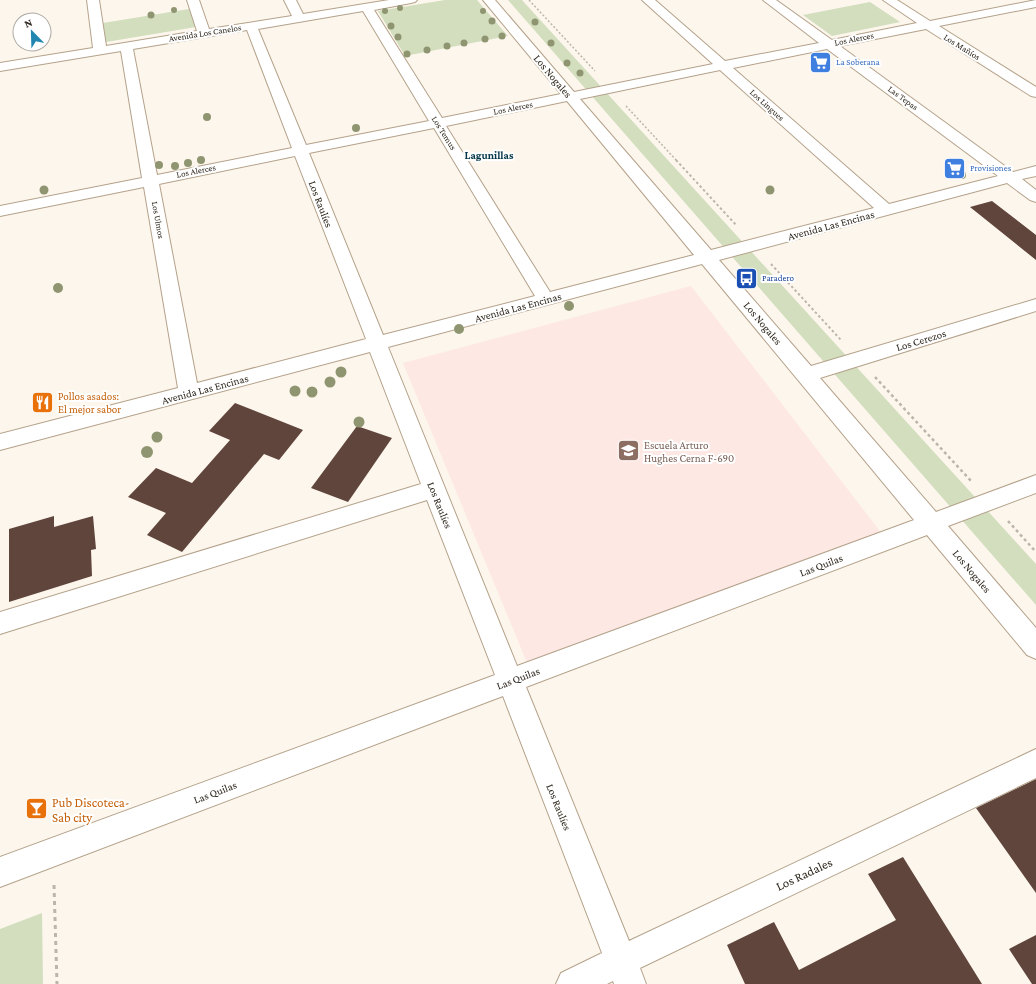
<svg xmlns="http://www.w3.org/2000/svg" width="1036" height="984" font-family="'Crimson Pro',serif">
<rect width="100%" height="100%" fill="#fdf6ec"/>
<path fill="#fde8e4" d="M691,286L886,539L530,670L403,363Z"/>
<path fill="#d2debe" d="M445,0H477L508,36L405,56L378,11Z
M508,0H522L1036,564V605Z
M870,2L900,22L832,36L803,15Z
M189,9L196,27L106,42L103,23Z
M42,913L43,984H0V929Z"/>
<path fill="#60453c" d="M992,201L1036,235V260L970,207Z
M235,403L303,430L279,460L264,454L182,552L147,535L166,513L128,497L156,468L192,483L230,440L209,431Z
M357,426L392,438L348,502L311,488Z
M54,516V527L93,516L96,549L91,550L92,576L9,602V529Z
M1036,779V893L976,808Z
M903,857L982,984H745L727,945L774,922L799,970L896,920L868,874Z
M1036,935V984H1032L1009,949Z"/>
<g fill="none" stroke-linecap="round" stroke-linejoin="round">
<defs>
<path id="minor" d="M87,0H99L106,46L197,31L187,0H199L209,29L292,16L284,0H296L303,14L389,0H417L415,2L411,3L374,10L442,118L561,94L483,0H495L574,92L713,64L642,0H655L725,61L819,43L763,0H776L832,40L917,23L883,0H897L930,21L1036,0V7L939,26L1036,87V97L1031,96L926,29L840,46L1013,172L1036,166V176L1022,179L1036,190V202L1030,200L1007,183L719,260L811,366L1036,299V311L820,378L936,512L1036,475V493L948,526L1036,628V659L1027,655L927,535L526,687L629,941L1036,749V778L640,968L646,984H614L613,981L607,984H556L561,973L602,953L503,696L0,887V857L495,675L427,500L0,634V612L421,484L370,352L0,450V434L178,388L144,187L0,216V206L142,178L121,51L0,71V63L93,48ZM363,11L429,121L306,145L258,29ZM247,30L292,148L157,175L133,49ZM827,49L998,176L889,204L733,68ZM720,70L874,208L711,250L580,99ZM567,101L694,255L550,292L446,126ZM434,128L535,296L383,335L309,153ZM295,156L366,339L197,383L159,184ZM702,264L914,520L517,666L388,347Z"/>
</defs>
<use href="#minor" stroke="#b4a28b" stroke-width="2"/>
<path stroke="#bcb5ab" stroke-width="1.5" stroke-dasharray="2 2" stroke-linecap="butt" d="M529,0L595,71
M626,106L677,161"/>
<path stroke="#bcb5ab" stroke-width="2" stroke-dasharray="2.5 2.5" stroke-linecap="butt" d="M676,160L737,226
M771,264L841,340"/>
<path stroke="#bcb5ab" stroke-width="2.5" stroke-dasharray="3 3" stroke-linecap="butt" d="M875,377L972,482
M1008,521L1036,552"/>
<path stroke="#bcb5ab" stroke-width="3" stroke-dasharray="4 4" stroke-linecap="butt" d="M54,885L57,984"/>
<use href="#minor" fill="#fff" fill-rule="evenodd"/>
</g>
<g fill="#8f9570">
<circle cx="400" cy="8" r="3"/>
<circle cx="174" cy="10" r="3"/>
<circle cx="385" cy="11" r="3"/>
<circle cx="483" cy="11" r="3"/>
<circle cx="151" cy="15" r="3.5"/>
<circle cx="492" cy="21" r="3.5"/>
<circle cx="535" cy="22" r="3.5"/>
<circle cx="391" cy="26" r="3.5"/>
<circle cx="502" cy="36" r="3.5"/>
<circle cx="398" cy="37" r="3.5"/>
<circle cx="485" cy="39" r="3.5"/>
<circle cx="464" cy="43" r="3.5"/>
<circle cx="551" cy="43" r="3.5"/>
<circle cx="447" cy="46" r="3.5"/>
<circle cx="427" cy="50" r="3.5"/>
<circle cx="407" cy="54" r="3.5"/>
<circle cx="567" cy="63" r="3.5"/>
<circle cx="580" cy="73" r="3.5"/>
<circle cx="207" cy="117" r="4"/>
<circle cx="356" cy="128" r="4"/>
<circle cx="201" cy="160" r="4"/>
<circle cx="188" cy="163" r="4"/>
<circle cx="159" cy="165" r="4"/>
<circle cx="175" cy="166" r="4"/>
<circle cx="962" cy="175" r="4"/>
<circle cx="44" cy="190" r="4.5"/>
<circle cx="770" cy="190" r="4.5"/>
<circle cx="58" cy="288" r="5"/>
<circle cx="569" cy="306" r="5"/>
<circle cx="459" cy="329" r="5"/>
<circle cx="341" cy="372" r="5.5"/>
<circle cx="330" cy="382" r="5.5"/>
<circle cx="295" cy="391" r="5.5"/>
<circle cx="312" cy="392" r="5.5"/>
<circle cx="359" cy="422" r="5.5"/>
<circle cx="157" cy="437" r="5.5"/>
<circle cx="147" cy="452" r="6"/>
</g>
<defs>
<symbol id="supermarket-square" viewBox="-11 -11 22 22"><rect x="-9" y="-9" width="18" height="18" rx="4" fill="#3f7fe0" stroke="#fff"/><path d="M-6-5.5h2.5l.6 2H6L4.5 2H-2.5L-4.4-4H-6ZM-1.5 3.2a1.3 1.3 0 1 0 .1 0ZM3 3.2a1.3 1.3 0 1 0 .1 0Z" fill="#fff"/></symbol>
<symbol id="bus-square" viewBox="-11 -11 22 22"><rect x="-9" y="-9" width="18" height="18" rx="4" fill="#1a4fb4" stroke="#fff"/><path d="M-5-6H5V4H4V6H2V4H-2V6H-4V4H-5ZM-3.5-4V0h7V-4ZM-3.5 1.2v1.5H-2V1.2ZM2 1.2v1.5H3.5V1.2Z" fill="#fff"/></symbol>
<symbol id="restaurant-square" viewBox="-11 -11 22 22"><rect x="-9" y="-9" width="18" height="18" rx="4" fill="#e8710a" stroke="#fff"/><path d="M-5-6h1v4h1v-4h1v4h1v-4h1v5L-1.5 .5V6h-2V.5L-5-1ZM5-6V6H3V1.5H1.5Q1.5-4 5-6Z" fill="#fff"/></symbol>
<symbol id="school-square" viewBox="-11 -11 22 22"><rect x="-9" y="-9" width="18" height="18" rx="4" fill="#8d6e63" stroke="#fff"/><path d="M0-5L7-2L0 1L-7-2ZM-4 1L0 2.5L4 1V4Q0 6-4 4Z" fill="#fff"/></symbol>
<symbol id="bar-square" viewBox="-11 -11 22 22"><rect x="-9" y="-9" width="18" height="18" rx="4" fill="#e8710a" stroke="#fff"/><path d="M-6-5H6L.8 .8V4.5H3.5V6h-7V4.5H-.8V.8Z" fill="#fff"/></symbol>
</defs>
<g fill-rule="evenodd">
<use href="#supermarket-square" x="808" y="50" width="25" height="25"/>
<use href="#supermarket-square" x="942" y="156" width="25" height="25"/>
<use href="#bus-square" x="734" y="266" width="25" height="25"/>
<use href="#restaurant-square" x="30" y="390" width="25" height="25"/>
<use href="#school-square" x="616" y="438" width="25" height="25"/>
<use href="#bar-square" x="24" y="796" width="25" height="25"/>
</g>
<g text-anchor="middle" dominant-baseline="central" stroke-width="4" stroke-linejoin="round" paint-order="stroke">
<g font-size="9" fill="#2d261c" stroke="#fff">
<text transform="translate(205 33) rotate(-9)">Avenida Los Canelos</text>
<text transform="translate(854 39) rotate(-11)">Los Alerces</text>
<text transform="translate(962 47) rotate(32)">Los Mañíos</text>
<text transform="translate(903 98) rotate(36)">Las Tepas</text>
<text transform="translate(767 105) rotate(42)">Los Lingues</text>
<text transform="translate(513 108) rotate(-11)">Los Alerces</text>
<text transform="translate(444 133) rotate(58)">Los Temus</text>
<text transform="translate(196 171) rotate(-11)">Los Alerces</text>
<text transform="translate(158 220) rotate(80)">Los Ulmos</text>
</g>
<g font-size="9" fill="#366cbe" stroke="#fff" text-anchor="start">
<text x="836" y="62">La Soberana</text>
<text x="970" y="168">Provisiones</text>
</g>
<g font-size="9" fill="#164399" stroke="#fff" text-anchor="start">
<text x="762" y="278">Paradero</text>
</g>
<g font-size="11" fill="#2d261c" stroke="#fff">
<text transform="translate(553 76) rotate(50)">Los Nogales</text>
<text transform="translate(321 204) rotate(69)">Los Raulíes</text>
<text transform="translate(831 225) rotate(-15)">Avenida Las Encinas</text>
<text transform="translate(518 307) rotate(-15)">Avenida Las Encinas</text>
<text transform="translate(763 323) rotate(50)">Los Nogales</text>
<text transform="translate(921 340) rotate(-17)">Los Cerezos</text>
<text transform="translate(205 389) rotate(-15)">Avenida Las Encinas</text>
<text transform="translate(440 505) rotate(68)">Los Raulíes</text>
<text transform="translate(821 565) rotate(-21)">Las Quilas</text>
<text transform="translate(972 571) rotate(50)">Los Nogales</text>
<text transform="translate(518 678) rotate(-21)">Las Quilas</text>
<text transform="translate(215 792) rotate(-21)">Las Quilas</text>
<text transform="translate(559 807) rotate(68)">Los Raulíes</text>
</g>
<g font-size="11" font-weight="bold" fill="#033548" stroke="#fff">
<text x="489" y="155">Lagunillas</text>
</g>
<g font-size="11" fill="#c56008" stroke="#fff" text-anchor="start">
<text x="58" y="396">Pollos asados:<tspan x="58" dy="13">El mejor sabor</tspan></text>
</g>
<g font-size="11" fill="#785e54" stroke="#fff" text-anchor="start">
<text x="644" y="445">Escuela Arturo<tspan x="644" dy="13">Hughes Cerna F-690</tspan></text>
</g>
<g font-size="13" fill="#c56008" stroke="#fff" text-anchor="start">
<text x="52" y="802">Pub Discoteca-<tspan x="52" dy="15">Sab city</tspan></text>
</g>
<g font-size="13" fill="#2d261c" stroke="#fff">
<text transform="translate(804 874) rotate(-25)">Los Radales</text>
</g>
</g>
<g transform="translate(32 32) rotate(337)"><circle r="19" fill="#ffffff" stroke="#aba8a4"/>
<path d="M0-3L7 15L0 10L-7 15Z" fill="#2187b0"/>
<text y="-6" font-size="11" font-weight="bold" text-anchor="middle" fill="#2d261c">N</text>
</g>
</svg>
